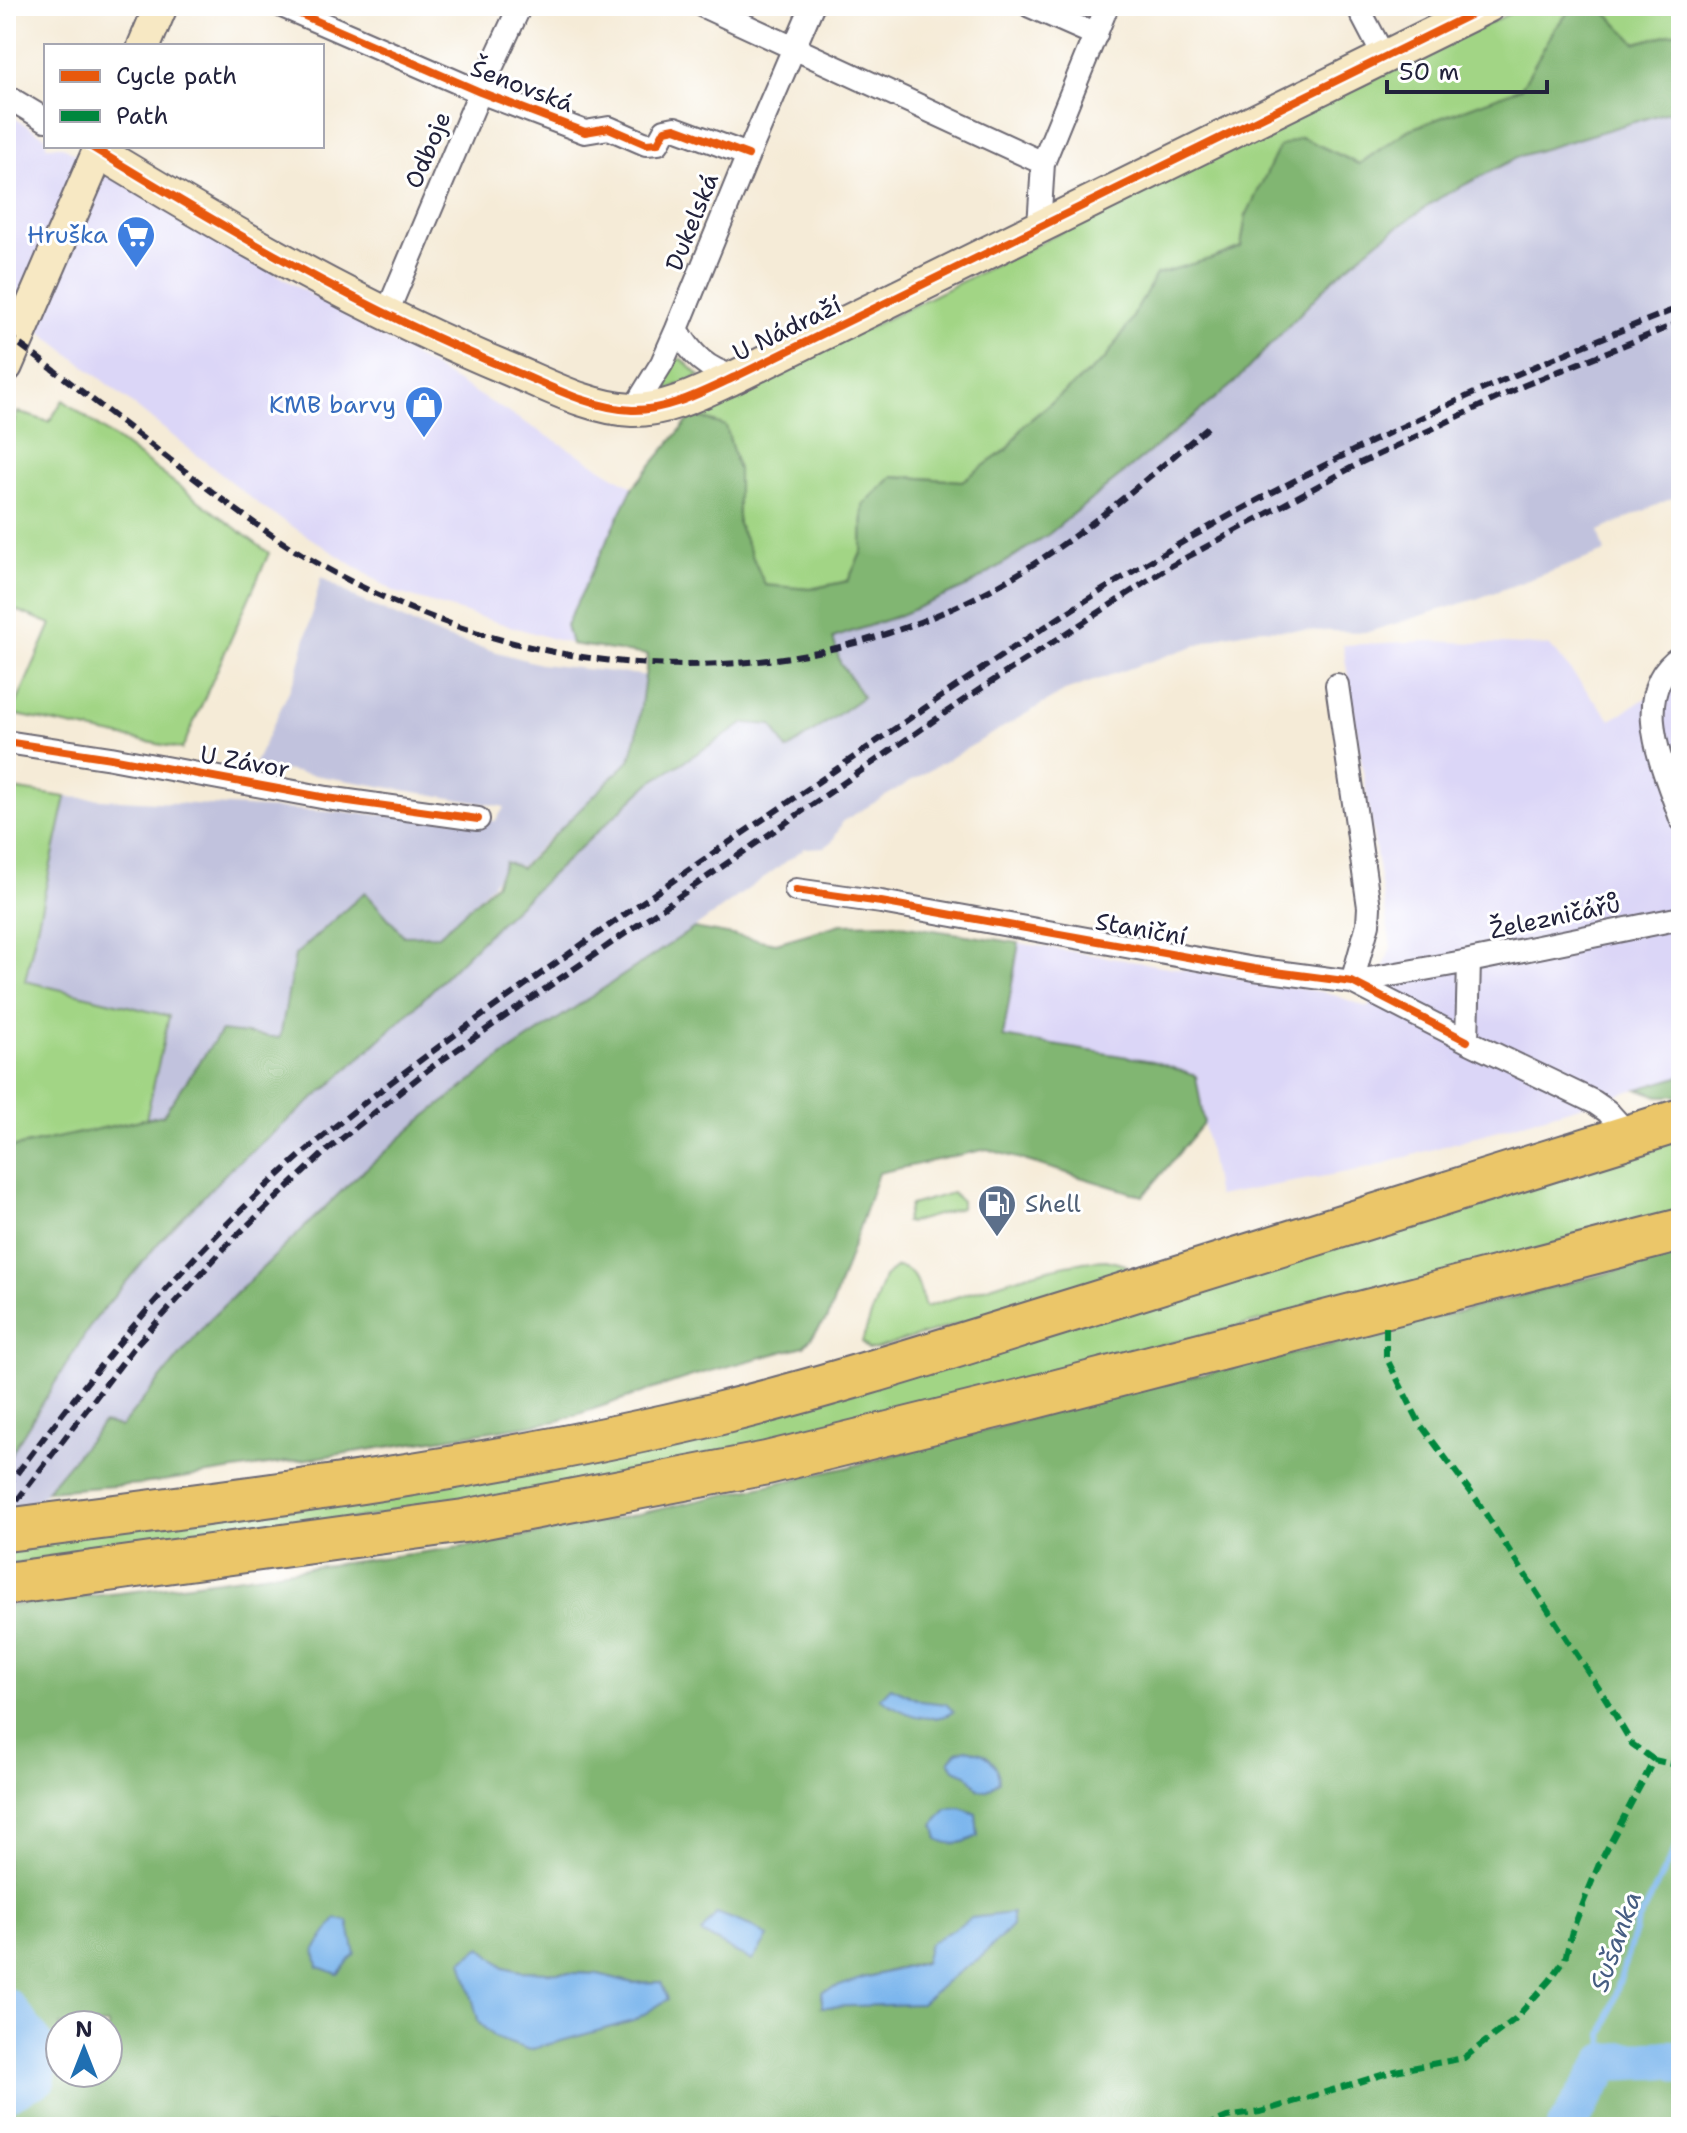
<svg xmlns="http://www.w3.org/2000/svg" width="1687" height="2133" font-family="'Shantell Sans',sans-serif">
<rect width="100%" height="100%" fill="#fff"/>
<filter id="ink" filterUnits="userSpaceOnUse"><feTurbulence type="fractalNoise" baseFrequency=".0125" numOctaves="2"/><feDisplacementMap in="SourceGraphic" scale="16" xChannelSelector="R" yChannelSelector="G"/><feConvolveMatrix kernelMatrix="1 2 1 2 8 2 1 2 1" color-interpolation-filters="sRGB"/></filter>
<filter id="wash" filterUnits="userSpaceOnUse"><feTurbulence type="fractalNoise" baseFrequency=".006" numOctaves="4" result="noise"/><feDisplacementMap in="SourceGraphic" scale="32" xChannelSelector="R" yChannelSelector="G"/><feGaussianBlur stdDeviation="1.8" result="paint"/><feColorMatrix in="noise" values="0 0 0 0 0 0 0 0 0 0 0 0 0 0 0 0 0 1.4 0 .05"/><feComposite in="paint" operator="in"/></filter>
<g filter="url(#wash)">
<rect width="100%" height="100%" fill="#f5ebd7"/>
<path fill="#dbd6f7" d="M6,113L46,137V146H62L633,487L566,625L571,644L395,592L265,509L6,304Z
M1429,641L1550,646L1611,720L1681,676V1076L1369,1168L1217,1196L1195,1076L1153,1061L1003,1037L1019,943L1329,993L1369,1008L1391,947L1343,645Z"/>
<path fill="#c1c2dd" d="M1681,108V494L1599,531L1605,552L1476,599L1368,632L1259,629L1226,635L1065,691L843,821L832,842L825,847L805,848L694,928L510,1051L426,1116L352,1181L209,1320L121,1427L46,1491L6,1545V1462L92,1323L161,1240L231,1168L328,1087L416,1006L496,926L650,783L745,723L772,725L787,750L863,697L840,662L833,638L898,616L968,586L1049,534L1234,383L1334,278L1379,240L1441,197L1520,156Z
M321,577L359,600L447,638L540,664L660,677L649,757L550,837L521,866L505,864L492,884L439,936H404L366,892L295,955L280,1038L221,1031L163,1115L146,1119L169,1016L25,981L66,797L495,821L505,807L254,765L297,674Z"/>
<path fill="#a2d585" stroke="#627c60" stroke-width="2" d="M1525,6H1574L1555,28L1522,88L1408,130L1359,164L1301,137L1246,215L1241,247L1213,258L1129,324L1105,359L1024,425L1009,448L962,481L893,476L863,506L862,551L848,581L810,589L765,586L738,524V470L726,426L693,415L1289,119Z
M1599,6H1681V31L1636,43Z
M676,359H682L700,376L669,389L666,387V380Z
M63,400L269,553L182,749L12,714L51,624L6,606V440L18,412L49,422Z
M6,788L66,797L25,981L169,1016L146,1119L6,1149V1058L9,1046H6Z
M1681,1133V1217L592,1486L6,1566V1543L348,1498Z
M952,1193L961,1201V1208L909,1223L905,1222L910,1205Z
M1106,1260L1126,1265L1124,1274L875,1349H868L862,1342L884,1277L897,1267C919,1269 919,1290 925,1307C979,1291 1051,1262 1106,1260Z"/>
<path fill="#81b672" stroke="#526c56" stroke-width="2" fill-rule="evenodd" d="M1574,6H1599L1636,43L1681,31V108L1520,156L1441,197L1379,240L1334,278L1234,383L1049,534L968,586L898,616L833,638L840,662L863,697L787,750L772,725L745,723L650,783L496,926L416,1006L328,1087L231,1168L161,1240L92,1323L6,1462V1149L163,1115L221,1031L280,1038L295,955L365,892L404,936L439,935L495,884L505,862L521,868L630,760L637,734L648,655L571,644L566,625L633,487L693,415L726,426L738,470V524L765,585L810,589L848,581L862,551L863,505L893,476L962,481L1009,448L1024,425L1105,359L1129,324L1156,274L1213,258L1241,247L1246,216L1279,147L1301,137L1359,164L1408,130L1521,88L1555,28Z
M888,923L1019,943L1003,1037L1153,1061L1196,1076L1204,1123L1143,1196L987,1149L878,1173L828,1318L804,1346L692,1376L558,1421L142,1484L46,1491L103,1423L121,1427L209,1320L352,1181L426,1116L510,1051L694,928L776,943L841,924Z
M1681,1076V1096H1659L1638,1089Z
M1681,1254V2127H1351L1347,2119L1285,2127H6V2073L16,2044L6,2040V1606L145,1590L476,1545L602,1522L849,1467L1149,1387L1326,1346ZM992,1944L981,1957L953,1976L867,2004L822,2007L863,1978ZM481,1947L504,1967L520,1971L598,1974L633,1983L661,1982L479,2023L473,1995ZM60,2025H108V2073H60Z"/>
<path fill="#7cb6ed" stroke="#4f6c94" stroke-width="2" d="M891,1687L921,1701L946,1704L954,1712C928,1726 902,1713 880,1698Z
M966,1749C985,1752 998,1760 999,1781L988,1790H979L967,1774L954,1769L949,1761L957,1752Z
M961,1808L976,1814L978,1836C964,1843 952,1847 938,1839L934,1824L947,1809Z
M717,1913L753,1927L768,1937L752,1961L701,1933Z
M1012,1913V1926L981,1957L953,1976L921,2004L822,2007V1992L863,1978L924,1963L929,1944L971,1918Z
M336,1919L348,1921L355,1954L338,1974L318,1967L315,1949Z
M481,1947L504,1967L520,1971L598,1974L633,1983L661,1982L668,1999L633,2021L529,2050L495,2038L479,2023L462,1961Z"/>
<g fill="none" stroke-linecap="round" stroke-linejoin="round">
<path stroke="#7cb6ed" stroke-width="6" d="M1606,2062L1603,2035L1637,1924L1681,1838"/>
<path stroke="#7cb6ed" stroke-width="38" d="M6,2007L38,2048L37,2078L6,2093
M1566,2127L1606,2062L1672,2059L1681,2064"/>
</g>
</g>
<g filter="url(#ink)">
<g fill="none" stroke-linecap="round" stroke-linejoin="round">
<defs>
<path id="street" d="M282,6L480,92L585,132L609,128L646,144L658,143L665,130L675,128L748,155
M703,6L1043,163
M1030,6L1096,35
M1361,6L1362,15L1384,57
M6,96L46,120
M1039,227L1043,163L1107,6
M386,315L480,92L520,6
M677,329C692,355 706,369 735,377
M633,410L662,363L677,329L748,155L812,6
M1681,656C1626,693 1665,771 1681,819
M1337,685L1369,907L1368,924L1352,982L1469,961
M6,742L111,758L327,798L478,819
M796,890L881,902L1254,969L1352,982L1467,1041
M1630,1136L1607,1111L1594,1102L1467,1041L1469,961L1681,918"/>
<path id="secondary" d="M144,46L161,6
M99,152C232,233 367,311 511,370C549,386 590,408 632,410C667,411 704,391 735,377L1488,6
M6,366L101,146"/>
<path id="highway" d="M6,1530C245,1500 483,1470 717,1414C844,1383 968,1342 1092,1304C1289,1243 1485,1181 1681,1120
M6,1584L464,1521L767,1463L1015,1402L1681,1230"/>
</defs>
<use href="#street" stroke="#6c6872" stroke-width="26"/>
<use href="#secondary" stroke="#6c6872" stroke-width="36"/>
<use href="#highway" stroke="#6c6872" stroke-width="46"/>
<use href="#street" stroke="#fff" stroke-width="22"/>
<use href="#secondary" stroke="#f7e8c3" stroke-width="32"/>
<use href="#highway" stroke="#ebc669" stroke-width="42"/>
<path stroke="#22223b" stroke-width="6" stroke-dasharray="12 6" stroke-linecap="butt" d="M6,334C61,375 115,417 169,459C213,492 256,527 303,555C511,679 764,707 984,593C1068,549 1137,487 1209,426
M6,1488C87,1379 171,1274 271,1182C348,1111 432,1051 518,990C605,928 693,866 783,806C903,724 1021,638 1147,563C1317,462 1496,378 1681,307
M6,1515L135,1346L231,1241L325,1152L429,1069L968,697L1169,567L1360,463L1525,385L1681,322"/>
<path stroke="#00873e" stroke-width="6" stroke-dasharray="12 6" stroke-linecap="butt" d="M1386,1327V1357L1420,1424L1476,1499L1607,1701L1632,1744L1654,1760
M1203,2127L1227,2117L1260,2112L1395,2071L1464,2058L1515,2019L1550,1980L1565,1959L1572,1931L1599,1864L1654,1760L1681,1766"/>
<defs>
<path id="cycleway" d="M282,6L480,92L585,132L609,128L646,144L658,143L665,130L675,128L748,155
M90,146C226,229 363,310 511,370C550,386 590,408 632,410C667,411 704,391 735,377L1488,6
M6,742L111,758L327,798L478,819
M796,890L881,902L1254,969L1352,982L1467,1041"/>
</defs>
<use href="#cycleway" stroke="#fff" stroke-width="13"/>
<use href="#cycleway" stroke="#e8590c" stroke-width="8"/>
</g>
</g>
<defs>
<symbol id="supermarket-pin" viewBox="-11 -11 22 30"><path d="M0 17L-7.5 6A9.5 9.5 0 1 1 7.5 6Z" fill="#3f7fe0" stroke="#fff"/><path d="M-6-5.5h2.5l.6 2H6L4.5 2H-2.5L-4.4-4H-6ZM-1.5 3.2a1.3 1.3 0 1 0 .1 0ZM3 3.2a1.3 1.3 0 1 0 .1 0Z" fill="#fff"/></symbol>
<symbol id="shop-pin" viewBox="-11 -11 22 30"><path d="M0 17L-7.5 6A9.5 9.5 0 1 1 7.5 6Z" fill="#3f7fe0" stroke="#fff"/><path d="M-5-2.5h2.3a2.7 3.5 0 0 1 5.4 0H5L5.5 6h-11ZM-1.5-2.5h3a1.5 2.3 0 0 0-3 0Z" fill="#fff"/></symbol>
<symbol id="fuel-pin" viewBox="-11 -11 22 30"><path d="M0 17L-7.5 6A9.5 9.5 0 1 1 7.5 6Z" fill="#5c6f8a" stroke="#fff"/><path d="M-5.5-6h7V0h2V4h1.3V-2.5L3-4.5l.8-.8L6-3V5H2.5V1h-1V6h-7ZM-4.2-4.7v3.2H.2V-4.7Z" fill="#fff"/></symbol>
</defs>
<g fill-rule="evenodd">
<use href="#supermarket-pin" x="114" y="213" width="44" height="60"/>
<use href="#shop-pin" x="402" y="383" width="44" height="60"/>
<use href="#fuel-pin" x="975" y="1182" width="44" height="60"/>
</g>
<g text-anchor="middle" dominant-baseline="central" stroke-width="6" stroke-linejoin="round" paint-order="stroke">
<g font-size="24" fill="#22223b" stroke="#fff">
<text transform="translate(522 86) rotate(21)">Šenovská</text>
<text transform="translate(428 150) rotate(-67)">Odboje</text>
<text transform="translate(692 222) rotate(-68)">Dukelská</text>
<text transform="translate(787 329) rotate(-26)">U Nádraží</text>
<text transform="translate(245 762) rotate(10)">U Závor</text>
<text transform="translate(1555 917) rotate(-12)">Železničářů</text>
<text transform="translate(1141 929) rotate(10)">Staniční</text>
</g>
<g font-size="24" fill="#366cbe" stroke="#fff" text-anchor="end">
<text x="108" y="235">Hruška</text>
<text x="396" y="405">KMB barvy</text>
</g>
<g font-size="24" fill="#4e5e75" stroke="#fff" text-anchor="start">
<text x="1025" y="1204">Shell</text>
</g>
<g font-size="26" font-style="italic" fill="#465d82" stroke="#fff">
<text transform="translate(1615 1941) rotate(-70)">Sušanka</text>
</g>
</g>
<rect width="1687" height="2133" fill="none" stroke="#fff" stroke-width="32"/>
<rect x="44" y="44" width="280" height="104" fill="#ffffff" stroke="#a7a7b1" stroke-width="2"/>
<rect x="60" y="70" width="40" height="12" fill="#e8590c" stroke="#a7a7b1" stroke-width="2"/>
<text x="116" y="84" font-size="24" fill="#22223b">Cycle path</text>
<rect x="60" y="110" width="40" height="12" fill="#00873e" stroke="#a7a7b1" stroke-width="2"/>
<text x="116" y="124" font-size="24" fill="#22223b">Path</text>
<g transform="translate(84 2049)"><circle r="38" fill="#ffffff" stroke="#a7a7b1" stroke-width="2"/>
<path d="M0-6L14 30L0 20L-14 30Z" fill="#1f6fb2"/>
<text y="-12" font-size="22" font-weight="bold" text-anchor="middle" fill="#22223b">N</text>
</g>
<path d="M1387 80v12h160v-12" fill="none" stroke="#22223b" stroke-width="4"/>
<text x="1399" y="80" font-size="24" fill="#22223b" stroke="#ffffff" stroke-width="6" paint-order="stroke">50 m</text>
</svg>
